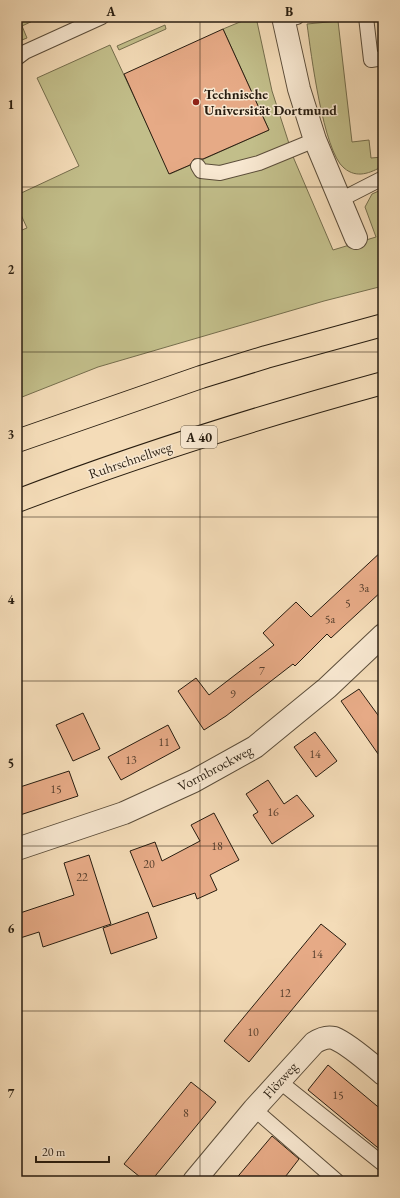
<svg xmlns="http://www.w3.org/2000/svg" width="400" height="1198" font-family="'EB Garamond',serif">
<rect width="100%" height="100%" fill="#f4dcb8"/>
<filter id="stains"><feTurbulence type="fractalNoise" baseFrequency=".005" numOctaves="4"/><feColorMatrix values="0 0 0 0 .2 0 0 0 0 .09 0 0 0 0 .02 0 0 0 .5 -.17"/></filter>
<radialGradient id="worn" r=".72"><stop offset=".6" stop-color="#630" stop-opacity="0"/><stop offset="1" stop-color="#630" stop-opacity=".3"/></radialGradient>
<path fill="#c2be8a" stroke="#756e4d" d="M17,17H41L22,26L27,38L17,42Z
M252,17H256L272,91L294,159L333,250L376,237L365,207L372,194L383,189V286L324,301L98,367L17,399V232L27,228L17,206V195L79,166L37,78L110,45L170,174L269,130L223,29Z
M338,21L352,142L369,140L371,158L383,157V166C370,173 357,179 344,168C323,151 311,53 307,24Z
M165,25L166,29L119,50L117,46Z"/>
<path fill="#e6aa86" stroke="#281d10" d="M223,29L269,130L203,159H194L190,165L169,174L124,74Z
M383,550V590L331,638L327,634L295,666L293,664L226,716L204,730L178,691L196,678L209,695L274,645L263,633L296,602L311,617Z
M359,689L383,722V761L341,701Z
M83,713L100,749L73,761L56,725Z
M168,725L180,748L121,780L108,757Z
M315,732L337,761L316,777L294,747Z
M69,771L78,796L17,816V788Z
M268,780L284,804L297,795L314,816L272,844L253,815L258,812L246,794Z
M214,813L239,860L210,875L217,890L197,899L195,893L153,907L130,851L155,842L162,861L200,841L191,825Z
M89,855L111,924L43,947L39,932L17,939V914L74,895L64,863Z
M148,912L157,938L111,954L103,928Z
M321,924L346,944L249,1062L224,1041Z
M328,1065L383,1111V1152L308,1090Z
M191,1082L216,1102L151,1181H145L124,1164Z
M272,1136L299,1159L282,1181H234Z"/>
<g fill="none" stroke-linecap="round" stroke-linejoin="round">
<defs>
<path id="service" d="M366,17L371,60L383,58
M283,19L297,17
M17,58L25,52L102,17
M198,166L201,171L220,173L259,163L315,140
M340,200L383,178
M279,1081L383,1164
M254,1109L337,1181"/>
<path id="minor" d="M283,17L299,89L315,140L356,238
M17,849L124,813L194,781L255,747L327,688L383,635
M194,1181L254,1109L314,1043C320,1039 326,1036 334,1038C349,1044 371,1064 383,1074"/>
<path id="motorway" d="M17,441L201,377L266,357L383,325
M17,501C137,455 259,417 383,383"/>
</defs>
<use href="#service" stroke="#5b4d3a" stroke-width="16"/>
<use href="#minor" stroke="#5b4d3a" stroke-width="24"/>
<use href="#motorway" stroke="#281d10" stroke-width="24"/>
<use href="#service" stroke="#f8e8d1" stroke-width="14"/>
<use href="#minor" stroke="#f8e8d1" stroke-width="22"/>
<use href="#motorway" stroke="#f4dcb8" stroke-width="22"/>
</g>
<path fill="none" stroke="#281d10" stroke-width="1" stroke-opacity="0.55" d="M200,17V1181M17,187H383M17,352H383M17,517H383M17,681H383M17,846H383M17,1011H383"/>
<circle fill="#8f2418" stroke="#f8e8d1" stroke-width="1.5" cx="196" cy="102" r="4"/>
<g text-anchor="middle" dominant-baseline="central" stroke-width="3" stroke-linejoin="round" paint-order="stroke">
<g font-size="12" fill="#58402e">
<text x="364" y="588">3a</text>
<text x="348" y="603">5</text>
<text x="330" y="619">5a</text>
<text x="262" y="671">7</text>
<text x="233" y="694">9</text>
<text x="164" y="742">11</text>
<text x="315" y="754">14</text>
<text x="131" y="760">13</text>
<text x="56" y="789">15</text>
<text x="273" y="812">16</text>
<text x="217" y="846">18</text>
<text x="149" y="864">20</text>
<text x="82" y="877">22</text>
<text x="317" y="954">14</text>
<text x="285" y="993">12</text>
<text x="253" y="1032">10</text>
<text x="338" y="1095">15</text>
<text x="186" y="1113">8</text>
</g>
<rect fill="#f8e8d1" stroke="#665a4a" stroke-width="1" x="181" y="426" width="36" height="22" rx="3"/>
<g font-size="13" font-weight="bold" fill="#281d10">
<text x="199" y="437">A 40</text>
</g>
<g font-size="14" font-weight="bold" fill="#281d10" stroke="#f8e8d1" text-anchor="start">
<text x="204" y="94">Technische<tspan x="204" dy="16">Universität Dortmund</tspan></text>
</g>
<g font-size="14" fill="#281d10" stroke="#f8e8d1">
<text transform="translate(130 460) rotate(-19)">Ruhrschnellweg</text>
<text transform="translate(215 768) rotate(-28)">Vormbrockweg</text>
<text transform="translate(280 1080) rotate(-48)">Flözweg</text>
</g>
</g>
<rect width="400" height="1198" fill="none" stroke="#f4dcb8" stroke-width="44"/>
<path d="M36 1156v6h73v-6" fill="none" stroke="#281d10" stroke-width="2"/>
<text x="42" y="1156" font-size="12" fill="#281d10" stroke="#f8e8d1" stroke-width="3" paint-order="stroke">20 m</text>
<rect x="22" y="22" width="356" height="1154" fill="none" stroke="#281d10" stroke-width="1.5"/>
<g font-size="13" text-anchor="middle" font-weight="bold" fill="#281d10">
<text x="111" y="16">A</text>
<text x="289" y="16">B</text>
<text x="11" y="109">1</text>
<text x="11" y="274">2</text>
<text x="11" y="439">3</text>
<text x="11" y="604">4</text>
<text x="11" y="768">5</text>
<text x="11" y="933">6</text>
<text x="11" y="1098">7</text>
</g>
<rect width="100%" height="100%" filter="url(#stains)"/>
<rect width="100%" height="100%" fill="url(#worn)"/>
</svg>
